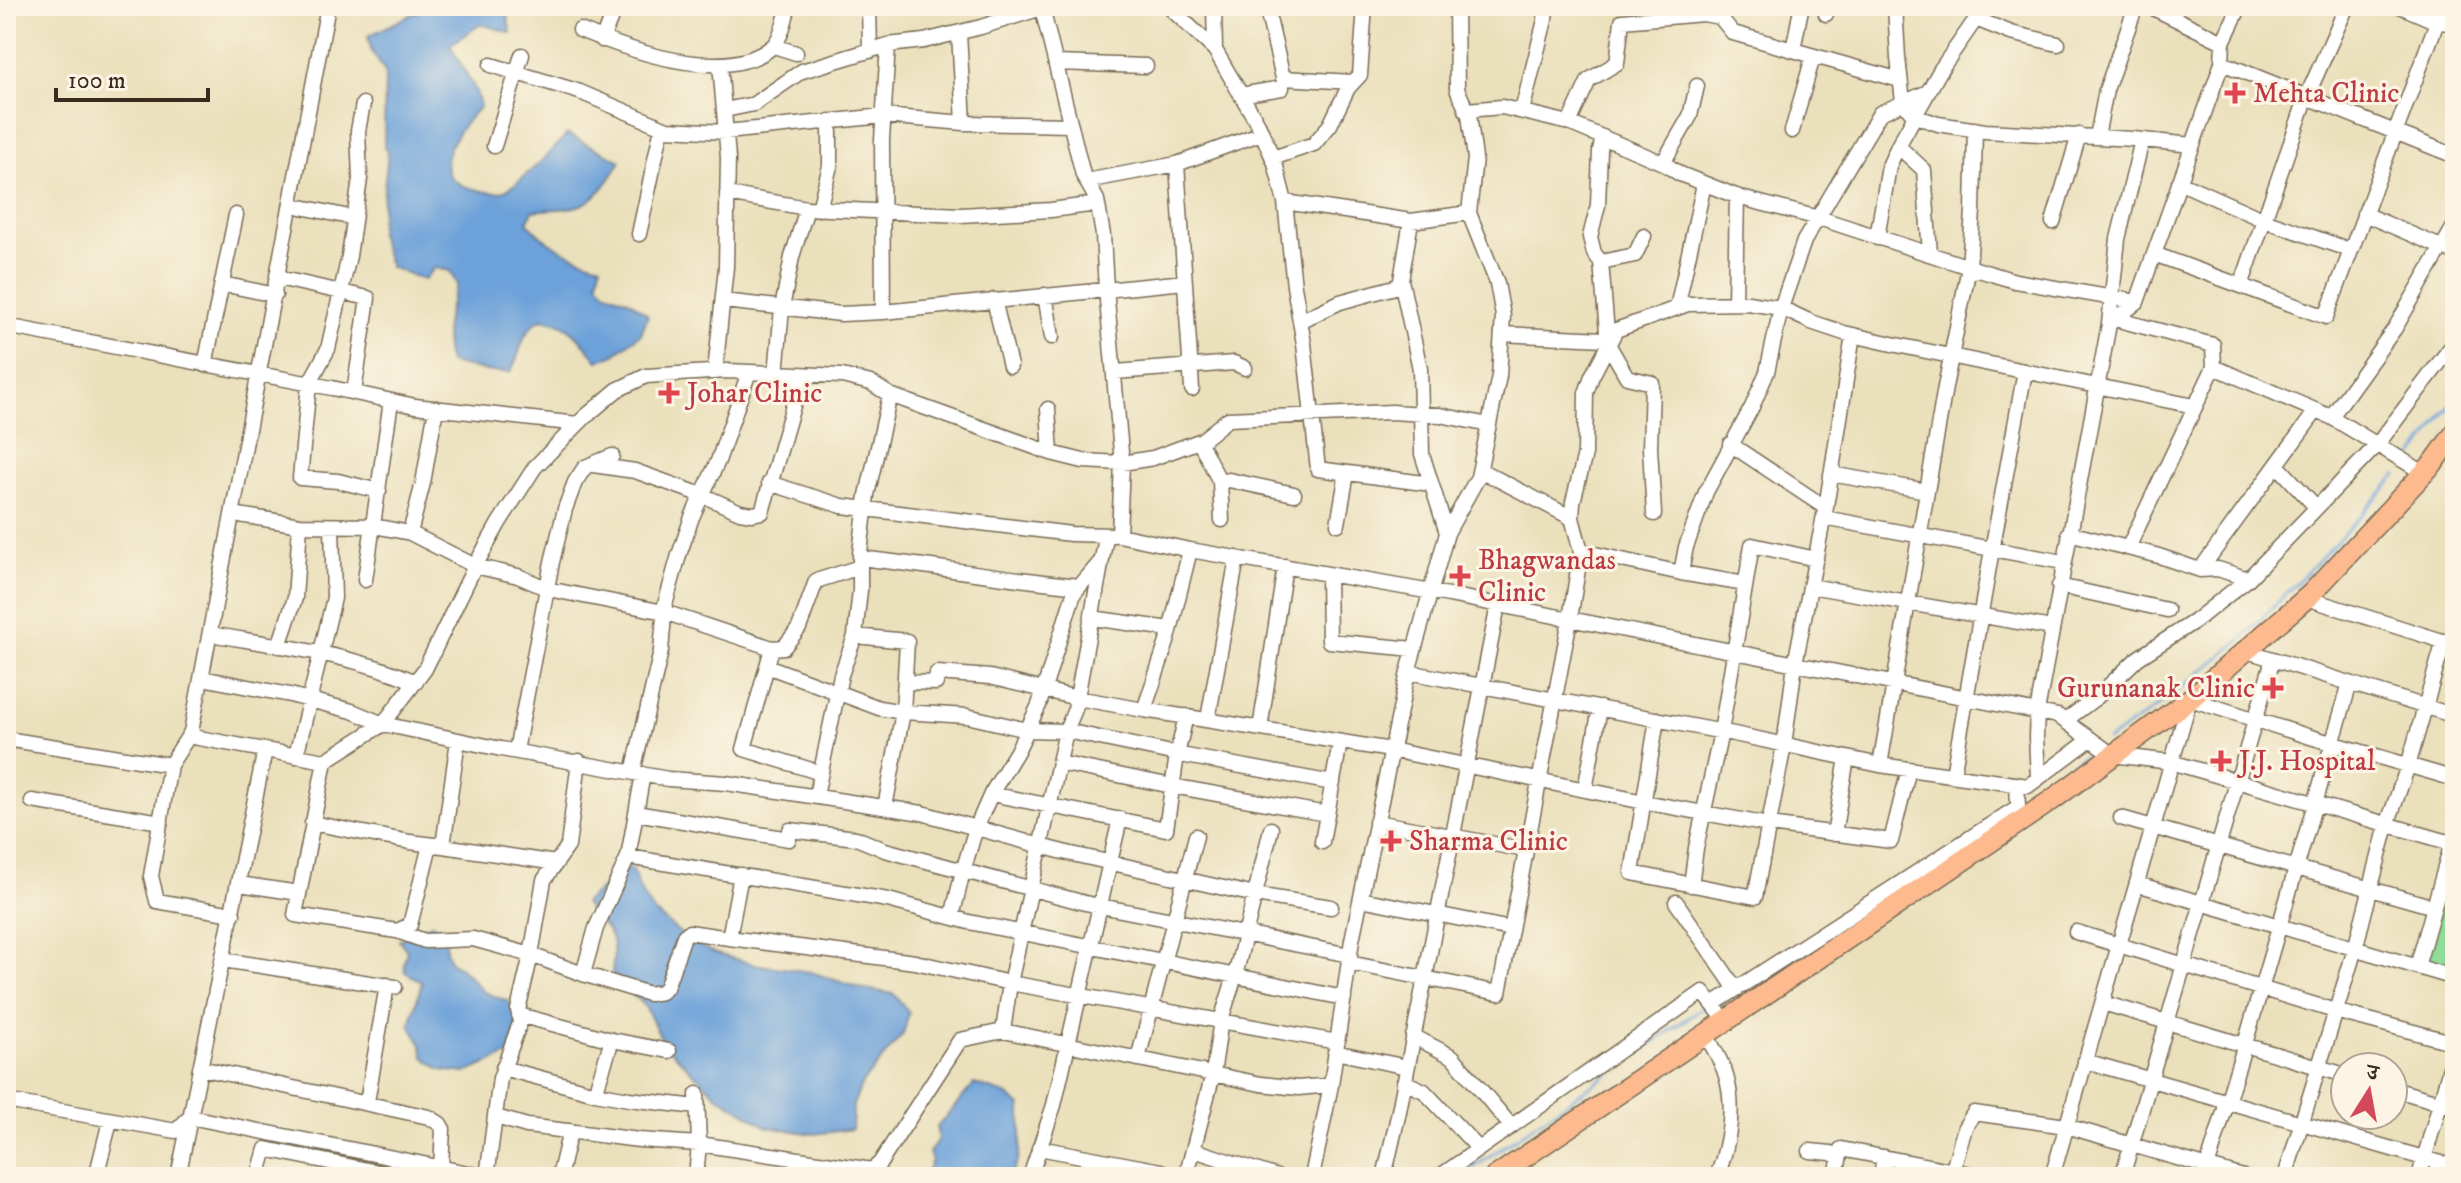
<svg xmlns="http://www.w3.org/2000/svg" width="2461" height="1183" font-family="'IM FELL DW Pica','Noto Serif Devanagari',serif">
<rect width="100%" height="100%" fill="#fcf5e5"/>
<filter id="ink" filterUnits="userSpaceOnUse"><feTurbulence type="fractalNoise" baseFrequency=".0125" numOctaves="2"/><feDisplacementMap in="SourceGraphic" scale="16" xChannelSelector="R" yChannelSelector="G"/><feConvolveMatrix kernelMatrix="1 2 1 2 8 2 1 2 1" color-interpolation-filters="sRGB"/></filter>
<filter id="wash" filterUnits="userSpaceOnUse"><feTurbulence type="fractalNoise" baseFrequency=".006" numOctaves="4" result="noise"/><feDisplacementMap in="SourceGraphic" scale="32" xChannelSelector="R" yChannelSelector="G"/><feGaussianBlur stdDeviation="1.8" result="paint"/><feColorMatrix in="noise" values="0 0 0 0 0 0 0 0 0 0 0 0 0 0 0 0 0 1.4 0 .05"/><feComposite in="paint" operator="in"/></filter>
<g filter="url(#wash)">
<rect width="100%" height="100%" fill="#eae0bc"/>
<path fill="#91dc98" stroke="#66835b" stroke-width="2" d="M2455,857V973L2424,965Z"/>
<path fill="#6ca1d9" stroke="#54667c" stroke-width="2" d="M429,6H505L511,33L481,24L450,45L476,91L480,107C465,121 430,162 455,181C461,186 470,188 478,190C488,193 499,194 508,189C521,181 557,147 567,134L621,161C612,177 597,201 578,206C564,210 548,209 533,211L527,222C544,243 574,258 601,265L598,282L605,291L630,301L648,315L641,334L613,355L598,361C579,338 572,323 541,319C518,334 524,350 510,372H491L449,363C441,335 447,311 457,285L450,271L434,268L424,280L390,267L379,233L388,153L384,146L385,72L371,50L368,36Z
M617,865L632,869L641,892L654,912L691,942L717,954L753,964L811,972L859,988L894,994L909,1013L903,1034L862,1083L853,1105L852,1129L814,1134L767,1127L718,1096L690,1070L663,1042L646,1008L612,973C613,961 616,945 609,933C604,924 592,916 584,903L605,885Z
M432,924L446,935V950L451,963L461,968L484,992L507,1001L525,1020L530,1033L525,1048L465,1073L441,1070L424,1057L421,1044L410,1025L422,982L405,972L404,963L407,951L399,940Z
M974,1084L1006,1094L1021,1106C1021,1129 1024,1157 1009,1177H924L932,1161L929,1153L938,1139L937,1127Z"/>
<g fill="none" stroke-linecap="round" stroke-linejoin="round">
<path stroke="#6ca1d9" stroke-width="3" d="M2413,457L2455,399
M2108,740L2154,709L2240,641L2347,531L2397,475
M2057,773L2094,749
M1460,1177L1707,1005"/>
</g>
</g>
<g filter="url(#ink)">
<g fill="none" stroke-linecap="round" stroke-linejoin="round">
<defs>
<path id="minor" d="M869,6L870,51
M1168,6L1215,50
M1214,6L1215,50L1258,124L1275,163L1285,202L1294,286L1304,344L1318,469L1431,484
M1266,6L1283,78L1353,82
M1895,6L1898,58L1903,102L1915,116L1938,124L1985,131L2133,139L2192,145
M2149,6L2223,42
M2400,6L2437,22L2455,23
M1042,8L1083,175L1097,200L1103,235L1106,289L1122,463L1119,535L1190,550L1449,595L2058,716L2113,755L2171,762L2455,844
M1801,9L1793,50L1900,80
M1826,14L1829,6
M1976,19L2011,33L2058,44
M580,30C628,50 727,86 773,46C782,38 785,18 789,6
M959,33L964,123L1071,125
M602,40L612,15V6
M774,46L796,53
M1056,63L1146,66
M2222,63L2455,156
M491,65L580,92L667,129L726,132L883,116L964,123
M1697,86L1690,116L1663,163L1680,174L1741,198L1819,218L1969,267L2015,281L2137,302
M1241,95L1282,88
M363,104L358,131L360,179L349,256L328,349L309,384L300,478L338,481L379,491
M725,110L754,104L802,71L888,45L924,41L981,27L1048,6
M1466,110L1502,107L1569,123L1663,163
M1522,111L1545,20L1546,6
M1569,123L1589,80L1617,63L1622,21L1703,14L1720,17L1733,33L1793,50
M1792,131L1813,57
M2097,137L2106,90L2136,6
M494,146L522,55
M1898,146L1924,170L1930,254
M1273,158L1314,144L1330,125L1348,88L1360,75L1365,6
M1177,164L1192,389
M1086,181L1177,164L1262,133
M2179,182L2264,220L2350,250
M727,194L807,208L961,215L1051,210L1097,204
M1285,202L1411,221L1469,213
M292,205L354,218
M819,209L830,166V121
M2364,214L2455,253
M1411,221L1401,280L1420,369L1422,454L1447,533
M2053,222L2079,135
M639,234L662,127
M1644,236L1635,255L1601,262L1608,344L1627,377L1652,383L1650,448L1654,514
M1877,238L1889,166L1898,146L1941,69L1985,6
M2154,254L2326,317L2443,6
M1601,262L1594,253L1590,237L1598,205L1600,150L1603,137
M278,278L368,298L354,392
M222,284L275,295
M2241,286L2307,96L2347,6
M1045,295L1052,337
M994,300L1010,366
M723,301L841,314L883,312L1185,282
M1735,302L1737,196
M1677,308L1704,184
M883,312L882,140L888,45
M2115,319L2213,345L2214,367L2128,548
M1300,321L1340,302L1402,285
M2109,324L2118,239L2142,140
M6,326L332,388L415,406L578,424
M1502,334L1604,339L1608,344
M205,365L236,215
M2214,367L2331,417L2424,473
M715,372L726,267L728,158L720,64
M1115,372L1234,363L1245,368
M776,374L782,308L792,257L807,208
M1048,409L1051,453
M2331,417L2395,328L2455,225
M1199,441L1220,482L1229,480L1294,494
M1730,444L1826,508
M593,465L635,471L702,495L740,512L752,514L762,512L802,375
M2277,465L2316,507
M1480,470L1572,518
M1831,474L1927,491
M1220,482L1222,520
M769,483L842,506L1071,534L1114,535
M233,514L300,525L295,598L279,646
M1824,518L2063,562
M1338,524L1347,473
M300,525L374,526L410,533L423,483L436,408
M410,533L475,566L518,576L548,589L664,612L772,648L744,749L821,773
M2069,533L2159,556L2200,570L2218,569L2248,579L2377,445L2455,342
M1190,550L1168,639L1144,710L1391,750L1644,802L1769,825L1891,841L1909,769
M1581,551L1681,573L1745,584
M860,558C933,566 1006,579 1080,586
M2200,570L2316,411
M1681,573L1686,547L1706,492L1752,407L1767,372L1781,308L1804,241L1880,113L1928,92
M1328,574L1329,641L1414,649
M365,580L391,401
M1810,586L2052,628
M2059,586L2167,610
M2306,598L2455,645
M1092,618L1170,629
M210,634C279,646 351,654 416,682
M855,636L907,641L903,712L885,807
M772,648L784,647L799,628L816,581L860,567
M2247,651L2455,716
M767,666L879,708L903,712L967,716L1027,730L1066,731L1075,709L1106,537
M1408,672L1734,734L1880,765L2028,786L2091,739
M202,678L290,695L352,711L383,724L501,749L668,779L726,783L922,813L1063,852L1255,895L1331,907
M905,682L936,683L937,673L990,677L1077,698L1144,710
M1208,719L1237,558
M1657,719L1632,873L1755,897L1784,745L1795,664L1828,495L1853,335
M2066,720L2097,697L2138,658L2195,621L2248,579
M1260,729L1285,566
M188,736L325,761L383,724L425,669L475,566L499,523L535,467L585,417L617,390L646,376L727,371L842,376L871,383L890,395L1051,453L1083,461L1122,463L1153,458L1202,440L1228,419L1392,412L1440,415L1489,425
M6,739L170,765
M458,740L443,846L556,863
M516,751L552,562L565,509L575,482L585,467L612,456
M296,756L334,598L332,526
M325,761L295,915L397,931L425,941L473,939L531,955L544,880L568,846L579,761
M1059,763L1172,786L1327,814
M1880,765L1945,387L1969,267L1973,211L1975,129
M633,772L661,651L665,605L679,555L692,517L718,461L749,372
M643,774L628,857L888,900L969,922L1344,998
M1953,775L1990,561L2025,371
M2038,778L2036,737L2037,712L2109,324L2137,302L2222,63L2223,42L2240,6
M1585,790L1600,708
M991,794L1166,829L1177,755L1186,716
M816,796L841,675L855,636L860,590V553L867,495L890,395
M32,801L161,822
M636,813L789,839
M2121,818L2434,907
M1376,822L1526,850
M312,823L410,842L443,846
M790,830L856,838L885,850L1085,903L1350,955
M1834,834L1847,758
M1322,842L1340,742
M741,875L729,938L915,962L1010,983L1337,1042
M239,884L299,893
M2137,884L2455,978
M1691,885L1696,848L1721,732L1752,545L1816,559
M1361,899L1511,929
M1676,902L1736,989
M233,914L157,901L151,876L170,765L191,732L328,6
M952,917L963,871L976,828L991,794L1017,751L1039,705L1074,593L1102,560
M397,931L410,925L430,845
M2076,932L2335,1011L2455,1043
M223,960L395,987
M1349,963L1499,993L1570,619L1581,551L1572,518L1573,502L1585,454L1586,393L1592,376L1616,330L1688,304L1748,303L1781,308L1811,322L1844,333L1892,344L2194,406
M2417,967L2452,843
M583,974L596,928L628,857
M2103,1003L2345,1075
M1713,1004L2018,807L2017,784
M1706,1035C1713,1048 1722,1061 1726,1076C1736,1108 1728,1146 1717,1177
M1413,1036L1453,1057L1511,1126
M669,1051L612,1040L519,1015L518,1010L531,955L583,974L649,994L661,992L666,988L684,936L689,932L729,938
M1335,1052L1407,1067
M1138,1059L1196,836
M2085,1061L2455,1167
M200,1068L429,1117L440,1124L443,1129L441,1168
M503,1068L595,1093L629,1099L697,1107
M1404,1082L1424,1091L1479,1149
M1331,1085L1298,1088L1261,1084L1003,1031L1010,983L1066,731L1186,756L1333,783
M2393,1089L2455,1107
M595,1093L612,1040
M6,1101L176,1131L190,1117L488,1177
M367,1102L387,985
M496,1117L527,1126L639,1140L699,1144L872,1170L880,1163L960,1040L1003,1031
M1039,1148L1161,1171L1159,1177
M1194,1150L1277,1177
M1810,1151L1831,1153L1839,1157
M96,1177L110,1121
M178,1177L265,750
M258,1177L266,1149L401,1177
M487,1177L500,1078L522,1017
M559,1177L570,1131
M696,1177L699,1144L697,1094
M1030,1177L1054,1105L1120,819
M1186,1177L1213,1074L1221,1020L1235,976L1271,829
M1312,1177L1331,1085L1352,940L1408,672L1447,533L1478,477L1499,376L1503,316L1497,283L1469,213L1475,158L1469,115L1457,89L1456,6
M1384,1177L1398,1116L1498,605
M1439,1177L1703,992L1726,1021
M1836,1177L1841,1149L1986,1177
M1881,1177L1884,1157
M1951,1177L1965,1127L1974,1113L2066,1126L2243,1177
M2052,1177L2190,699L2307,736L2455,779
M2122,1177L2273,659
M2204,1177L2245,1044L2350,683
M2285,1177L2355,949L2387,825L2408,766L2444,641
M2419,1177L2455,1050"/>
<path id="highway" d="M1495,1177L2052,800L2190,699L2311,594L2435,461L2455,433"/>
</defs>
<use href="#minor" stroke="#786a55" stroke-width="17"/>
<use href="#highway" stroke="#786a55" stroke-width="23"/>
<use href="#minor" stroke="#fff" stroke-width="14"/>
<use href="#highway" stroke="#fcba8e" stroke-width="20"/>
</g>
</g>
<g fill="#e0444e" stroke="#fcf5e5" stroke-width="3">
<path d="M2231 81h8v8h8v8h-8v8h-8v-8h-8v-8h8z"/>
<path d="M665 381h8v8h8v8h-8v8h-8v-8h-8v-8h8z"/>
<path d="M1456 564h8v8h8v8h-8v8h-8v-8h-8v-8h8z"/>
<path d="M2269 676h8v8h8v8h-8v8h-8v-8h-8v-8h8z"/>
<path d="M2217 749h8v8h8v8h-8v8h-8v-8h-8v-8h8z"/>
<path d="M1387 829h8v8h8v8h-8v8h-8v-8h-8v-8h8z"/>
</g>
<g text-anchor="middle" dominant-baseline="central" stroke-width="6" stroke-linejoin="round" paint-order="stroke">
<g font-size="28" fill="#be3a42" stroke="#fcf5e5" text-anchor="start">
<text x="2253" y="93">Mehta Clinic</text>
<text x="687" y="393">Johar Clinic</text>
<text x="1478" y="560">Bhagwandas<tspan x="1478" dy="32">Clinic</tspan></text>
<text x="2255" y="688" text-anchor="end">Gurunanak Clinic</text>
<text x="2239" y="761">J.J. Hospital</text>
<text x="1409" y="841">Sharma Clinic</text>
</g>
</g>
<rect width="2461" height="1183" fill="none" stroke="#fcf5e5" stroke-width="32"/>
<g transform="translate(2369 1091) rotate(11)"><circle r="38" fill="#fcf5e5" stroke="#afa495" stroke-width="2"/>
<path d="M0-6L14 30L0 20L-14 30Z" fill="#d1495b"/>
<text y="-12" font-size="22" font-weight="bold" text-anchor="middle" fill="#3b2a1e">उ</text>
</g>
<path d="M56 88v12h152v-12" fill="none" stroke="#3b2a1e" stroke-width="4"/>
<text x="68" y="88" font-size="24" fill="#3b2a1e" stroke="#fcf5e5" stroke-width="6" paint-order="stroke">100 m</text>
</svg>
